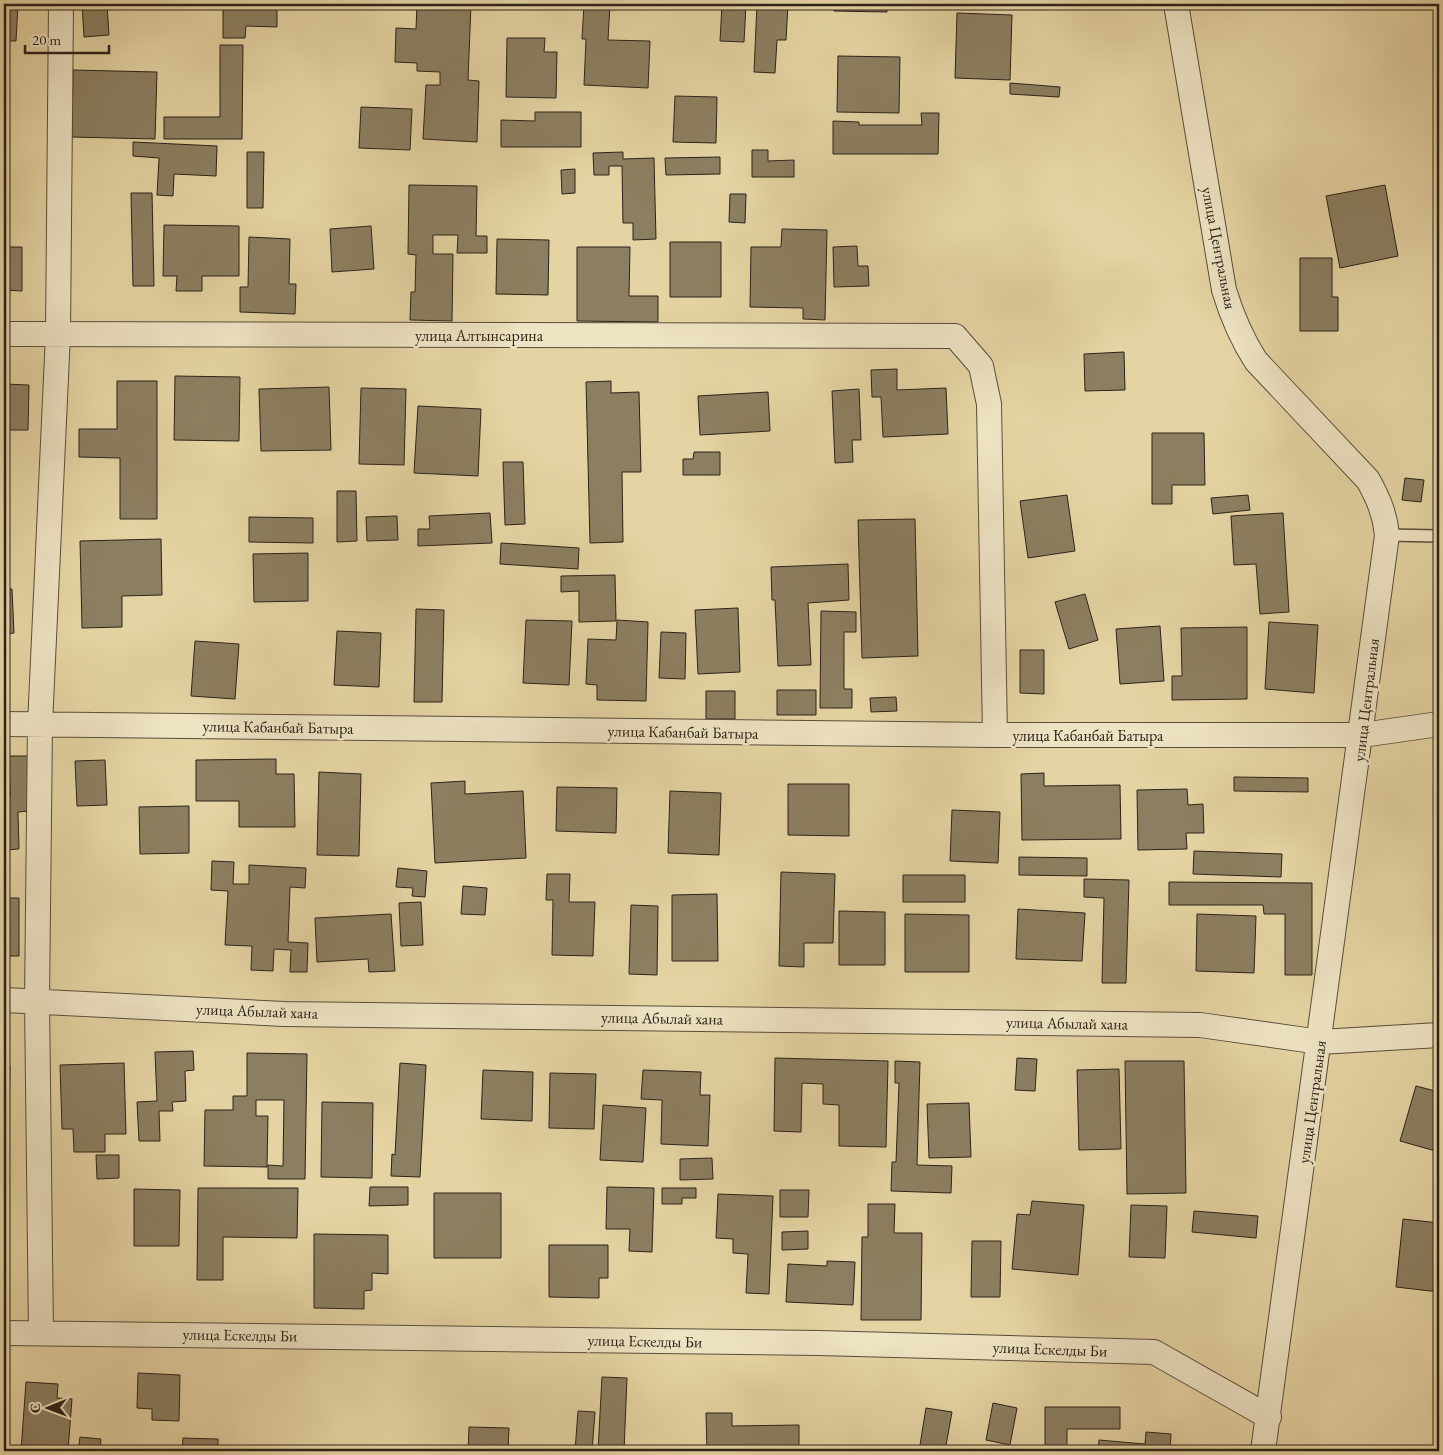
<svg xmlns="http://www.w3.org/2000/svg" width="1443" height="1455" font-family="'EB Garamond',serif">
<rect width="100%" height="100%" fill="#e5d4a3"/>
<filter id="stains"><feTurbulence type="fractalNoise" baseFrequency=".004" numOctaves="4"/><feColorMatrix values="0 0 0 0 .2 0 0 0 0 .09 0 0 0 0 .02 0 0 0 .5 -.17"/></filter>
<radialGradient id="worn" r=".72"><stop offset=".6" stop-color="#630" stop-opacity="0"/><stop offset="1" stop-color="#630" stop-opacity=".3"/></radialGradient>
<path fill="#8c7f61" stroke="#2c221a" d="M4,4H18L16,41H4Z
M82,4H107L109,35L84,37Z
M223,4H277V27L246,26L245,38H223Z
M417,4H471L468,80L479,81L477,142L423,139L426,85H440V72L417,71V63L395,62L396,28L416,29Z
M584,4H610L608,40L650,41L648,88L584,85L586,39H582Z
M666,4H688V6Z
M722,4H746L744,42L720,41Z
M757,4H788L786,40H777L775,73L754,72Z
M834,4H887V12L834,11Z
M957,13L1012,15L1010,80L955,78Z
M507,38H545L544,52H557L556,98L506,97Z
M220,45H243L242,139H164V117H220Z
M838,56L900,57L899,113L837,112Z
M73,70L157,72L155,139L72,137Z
M1010,83L1060,87L1059,97L1010,94Z
M675,96L717,97L716,143L673,142Z
M361,107L412,109L410,150L359,148Z
M535,112H581V147H501V120L535,121Z
M921,113H939L938,154H833V121L859,122V125H922Z
M133,142L217,146L216,176L174,174L173,196L157,195L159,158L133,156Z
M752,150H768V161L794,160V177H752Z
M247,152H264L263,208H247Z
M623,152V159L654,158L656,239L633,240V223H623L622,166H609V175H594L593,153Z
M720,157V174L666,175L665,158Z
M575,169V193L562,194L561,170Z
M409,185L477,186L476,236H487V253H457L458,235H433V254H453L452,321L410,320L411,292H415L416,255L408,254Z
M1385,185L1398,256L1340,268L1326,196Z
M131,193H152L154,286H133Z
M730,194H746L745,223L729,222Z
M164,225L239,226V276H202V291H176L177,276H163Z
M371,226L374,269L332,272L330,229Z
M782,229L827,230L825,320L803,319V308L750,307L751,247H781Z
M249,237L290,239L289,284H296L295,314L240,312V287H248Z
M497,239L549,240L548,295L496,294Z
M670,242H721V297H670Z
M857,246L858,266H868L869,286L834,287L833,247Z
M4,247H22V291L4,290Z
M577,247H630L629,296H658V322L577,321Z
M1300,258H1332V297H1338V331H1300Z
M1124,352L1125,390L1085,391L1084,354Z
M897,369V390L946,388L948,434L883,437L881,397H872L871,370Z
M175,376L240,377L239,441L174,440Z
M117,381H157V519H120V458L79,457V429H117Z
M611,381V393L639,392L641,472H622L623,542L590,543L586,382Z
M4,384L29,385L28,430H4Z
M329,387L331,450L261,451L259,389Z
M361,388L406,389L404,465L359,464Z
M859,389L861,440H852L853,462L835,463L832,391Z
M768,392L770,431L700,435L698,396Z
M418,406L481,409L478,476L414,473Z
M1152,433H1204L1205,485H1172V504H1152Z
M694,452H720V475H683V459H693Z
M503,462H523L525,524L505,525Z
M1405,478L1424,480L1421,502L1402,500Z
M337,491H356L357,541L337,542Z
M1067,495L1075,551L1028,558L1020,501Z
M1248,495L1250,510L1213,514L1211,498Z
M490,513L492,543L418,546V529H430L429,516Z
M1283,513L1289,612L1260,614L1256,564L1234,565L1231,516Z
M397,516L398,540L367,541L366,517Z
M249,517L313,518V543L249,542Z
M915,519L918,656L862,658L858,520Z
M161,539L162,595L122,596V627L82,628L80,541Z
M501,543L579,548L578,569L500,564Z
M308,553V601L254,602L253,554Z
M848,564L849,600L808,603L811,665L778,666L775,600H772L771,567Z
M615,575L616,621L579,622V591L561,592V576Z
M4,589H12L14,633L4,634Z
M1085,594L1098,640L1069,649L1055,602Z
M738,608L740,672L698,674L695,610Z
M416,609L444,610L442,702H414Z
M821,611L856,612V632H844V689H852V708H820Z
M526,620L572,621L569,685L523,683Z
M617,620L648,622L646,701L597,700V685L586,684L588,639L616,640Z
M1269,622L1318,625L1314,693L1265,689Z
M1160,626L1164,681L1120,684L1116,629Z
M1247,627V699L1172,700V676H1182L1181,628Z
M337,631L381,633L379,687L334,685Z
M661,632L686,633L685,679L659,678Z
M195,641L239,644L235,699L191,696Z
M1020,650H1044V694L1020,693Z
M777,690H816V715H777Z
M706,691H735V719H706Z
M896,697L897,711L871,712L870,698Z
M9,756H28L30,811L18,812L19,849L4,850V796H10Z
M276,759V774H294L295,827H239V801H196V760Z
M105,760L107,805L77,806L75,761Z
M319,772L361,774L359,856L317,855Z
M1044,773V786L1120,785L1121,839L1022,840L1021,774Z
M1234,777L1308,778V792L1234,791Z
M465,781V794L523,791L526,858L435,863L431,783Z
M788,784H849V836L788,835Z
M557,787L617,788L616,833L556,831Z
M1187,789L1188,805L1203,804L1204,833H1186L1187,849L1138,850L1137,790Z
M670,791L721,793L719,855L668,853Z
M189,806V853L140,854L139,807Z
M952,810L1000,812L998,863L950,861Z
M1194,851L1282,854L1281,877L1193,874Z
M1019,857L1087,858V876L1019,875Z
M212,861L234,862L233,884H249V865L306,868L305,888L290,887L288,942L308,943L307,972H290L291,950L274,949L273,971L251,970L252,946L225,945L228,891L211,890Z
M398,868L427,871L425,897L412,896L413,888L396,887Z
M781,872L835,874L833,943H804V967L779,966Z
M547,874H570L569,902H595L593,956L552,955L553,900H546Z
M903,875H965V902H903Z
M1084,879L1129,880L1126,983H1102L1104,898L1084,897Z
M1169,882L1312,883V975H1285V914H1264L1263,905H1169Z
M463,886L487,888L485,915L461,914Z
M717,894L718,961H672V895Z
M4,898H19V956H4Z
M421,902L423,945L401,946L399,903Z
M631,905L658,906L657,975L629,974Z
M1018,909L1085,913L1082,961L1016,959Z
M839,911L885,912V965H839Z
M391,914L395,971L369,972L368,959L317,962L315,918Z
M905,914L969,915V972H905Z
M1197,914L1256,916L1254,973L1196,971Z
M193,1051L194,1070L185,1071L186,1101L172,1102L173,1111H159L160,1141H139L137,1102L157,1101L155,1052Z
M247,1053L307,1054L305,1179H268V1165L283,1166L284,1100H256V1116H268L267,1167L204,1166L205,1110H233V1096H247Z
M775,1058L888,1061L886,1147L839,1146V1105L823,1104V1084L802,1083L801,1132L774,1131Z
M1017,1058L1037,1059L1035,1091L1015,1090Z
M895,1061L920,1062L917,1165L952,1166L951,1193L891,1191L892,1162H896L899,1083H895Z
M1125,1061H1184L1186,1193L1127,1194Z
M124,1063L126,1134H105V1152H74L73,1129H62L60,1065Z
M400,1063L426,1065L420,1177L391,1176L392,1154L395,1155Z
M4,1066H10L9,1114H4Z
M1119,1069L1121,1149L1079,1150L1077,1070Z
M483,1070L533,1072L532,1121L481,1119Z
M643,1070L701,1072L700,1095H710L708,1146L661,1144L662,1100L641,1099Z
M550,1073L596,1074L594,1129L549,1128Z
M1416,1086L1439,1092V1152L1400,1141Z
M322,1102L373,1103L372,1178L321,1177Z
M969,1103L971,1157L929,1158L927,1104Z
M603,1105L646,1108L643,1162L600,1160Z
M96,1155H119V1178L97,1179Z
M712,1158L713,1179L680,1180V1159Z
M370,1187H408V1205L369,1206Z
M607,1187L654,1188L652,1252L629,1251L630,1229H606Z
M198,1188H298L297,1238L223,1237V1280H197Z
M662,1188H696V1198H682V1204H662Z
M134,1189L180,1190L179,1246H134Z
M780,1190H809L808,1217H780Z
M434,1193H501V1258H434Z
M718,1194L773,1196L769,1294L746,1293L748,1254L733,1253V1239L716,1238Z
M1032,1201L1084,1205L1078,1275L1012,1269L1017,1214L1030,1215Z
M868,1204H895L894,1233H922L921,1320H861L862,1237H868Z
M1131,1205L1167,1206L1165,1258L1129,1257Z
M1194,1211L1258,1216L1256,1238L1192,1232Z
M1403,1219L1439,1223V1292L1396,1287Z
M808,1231V1249L782,1250V1232Z
M314,1234L388,1235V1274L372,1273V1290L364,1291V1309L314,1308Z
M972,1241H1001L1000,1297H971Z
M549,1245H608V1278H599V1298L549,1297Z
M827,1261L855,1262L853,1305L786,1302L788,1264L827,1266Z
M138,1373L180,1375L179,1421L152,1420V1409L137,1408Z
M602,1377L627,1378L624,1451H598Z
M26,1382L58,1384L57,1398L72,1399L68,1451H21Z
M993,1403L1017,1408L1010,1445L986,1440Z
M1045,1407H1120V1429H1067V1451H1045Z
M926,1408L952,1412L945,1451H919Z
M578,1411L595,1412L592,1451H575Z
M706,1413H732V1426L799,1425V1451H707Z
M469,1427L509,1428L508,1451H468Z
M1146,1432L1171,1434L1170,1451H1098L1099,1440L1145,1444Z
M80,1437L101,1439L100,1451H78Z
M183,1438L218,1439V1447H234V1451H182Z
M253,1446L275,1447V1451H253Z
M373,1447L417,1451H372Z"/>
<g fill="none" stroke-linecap="round" stroke-linejoin="round">
<defs>
<path id="service" d="M1387,535L1439,536"/>
<path id="minor" d="M1176,4L1224,290C1232,316 1241,338 1256,361L1368,480C1378,498 1385,514 1387,535L1263,1451
M4,334L955,336L981,366L989,404L995,735
M4,724L995,735H1362L1439,724
M4,1000L284,1014L1200,1025L1320,1042L1439,1035
M4,1333L818,1343L1154,1352L1269,1417
M41,1333L37,1001L40,725L58,334L61,4"/>
</defs>
<use href="#service" stroke="#5a4e3c" stroke-width="14"/>
<use href="#minor" stroke="#5a4e3c" stroke-width="26"/>
<use href="#service" stroke="#eee3c3" stroke-width="11"/>
<use href="#minor" stroke="#eee3c3" stroke-width="24"/>
</g>
<g text-anchor="middle" dominant-baseline="central" stroke-width="5" stroke-linejoin="round" paint-order="stroke">
<g font-size="16" fill="#2c221a" stroke="#eee3c3">
<text transform="translate(1219 248) rotate(79)">улица Центральная</text>
<text x="479" y="335">улица Алтынсарина</text>
<text transform="translate(1366 700) rotate(-83)">улица Центральная</text>
<text transform="translate(278 727) rotate(1)">улица Кабанбай Батыра</text>
<text transform="translate(683 732) rotate(1)">улица Кабанбай Батыра</text>
<text x="1088" y="735">улица Кабанбай Батыра</text>
<text transform="translate(257 1011) rotate(2)">улица Абылай хана</text>
<text transform="translate(662 1018) rotate(1)">улица Абылай хана</text>
<text transform="translate(1067 1023) rotate(1)">улица Абылай хана</text>
<text transform="translate(1312 1102) rotate(-82)">улица Центральная</text>
<text transform="translate(240 1335) rotate(1)">улица Ескелды Би</text>
<text transform="translate(645 1341) rotate(1)">улица Ескелды Би</text>
<text transform="translate(1050 1349) rotate(2)">улица Ескелды Би</text>
</g>
</g>
<rect width="1443" height="1455" fill="none" stroke="#e5d4a3" stroke-width="20"/>
<rect x="5" y="5" width="1433" height="1445" fill="none" stroke="#2c221a" stroke-width="2.5"/>
<rect x="10" y="10" width="1423" height="1435" fill="none" stroke="#2c221a"/>
<g transform="translate(48 1408) rotate(269)" stroke="#eee3c3" stroke-width="4" paint-order="stroke">
<path d="M0-4L9 19L0 12L-9 19Z" fill="#2c221a"/>
<text y="-8" font-size="14" font-weight="bold" text-anchor="middle" fill="#2c221a">С</text>
</g>
<path d="M25 45v8h84v-8" fill="none" stroke="#2c221a" stroke-width="2.5"/>
<text x="32" y="45" font-size="15" fill="#2c221a" stroke="#eee3c3" stroke-width="4" paint-order="stroke">20 m</text>
<rect width="100%" height="100%" filter="url(#stains)"/>
<rect width="100%" height="100%" fill="url(#worn)"/>
</svg>
